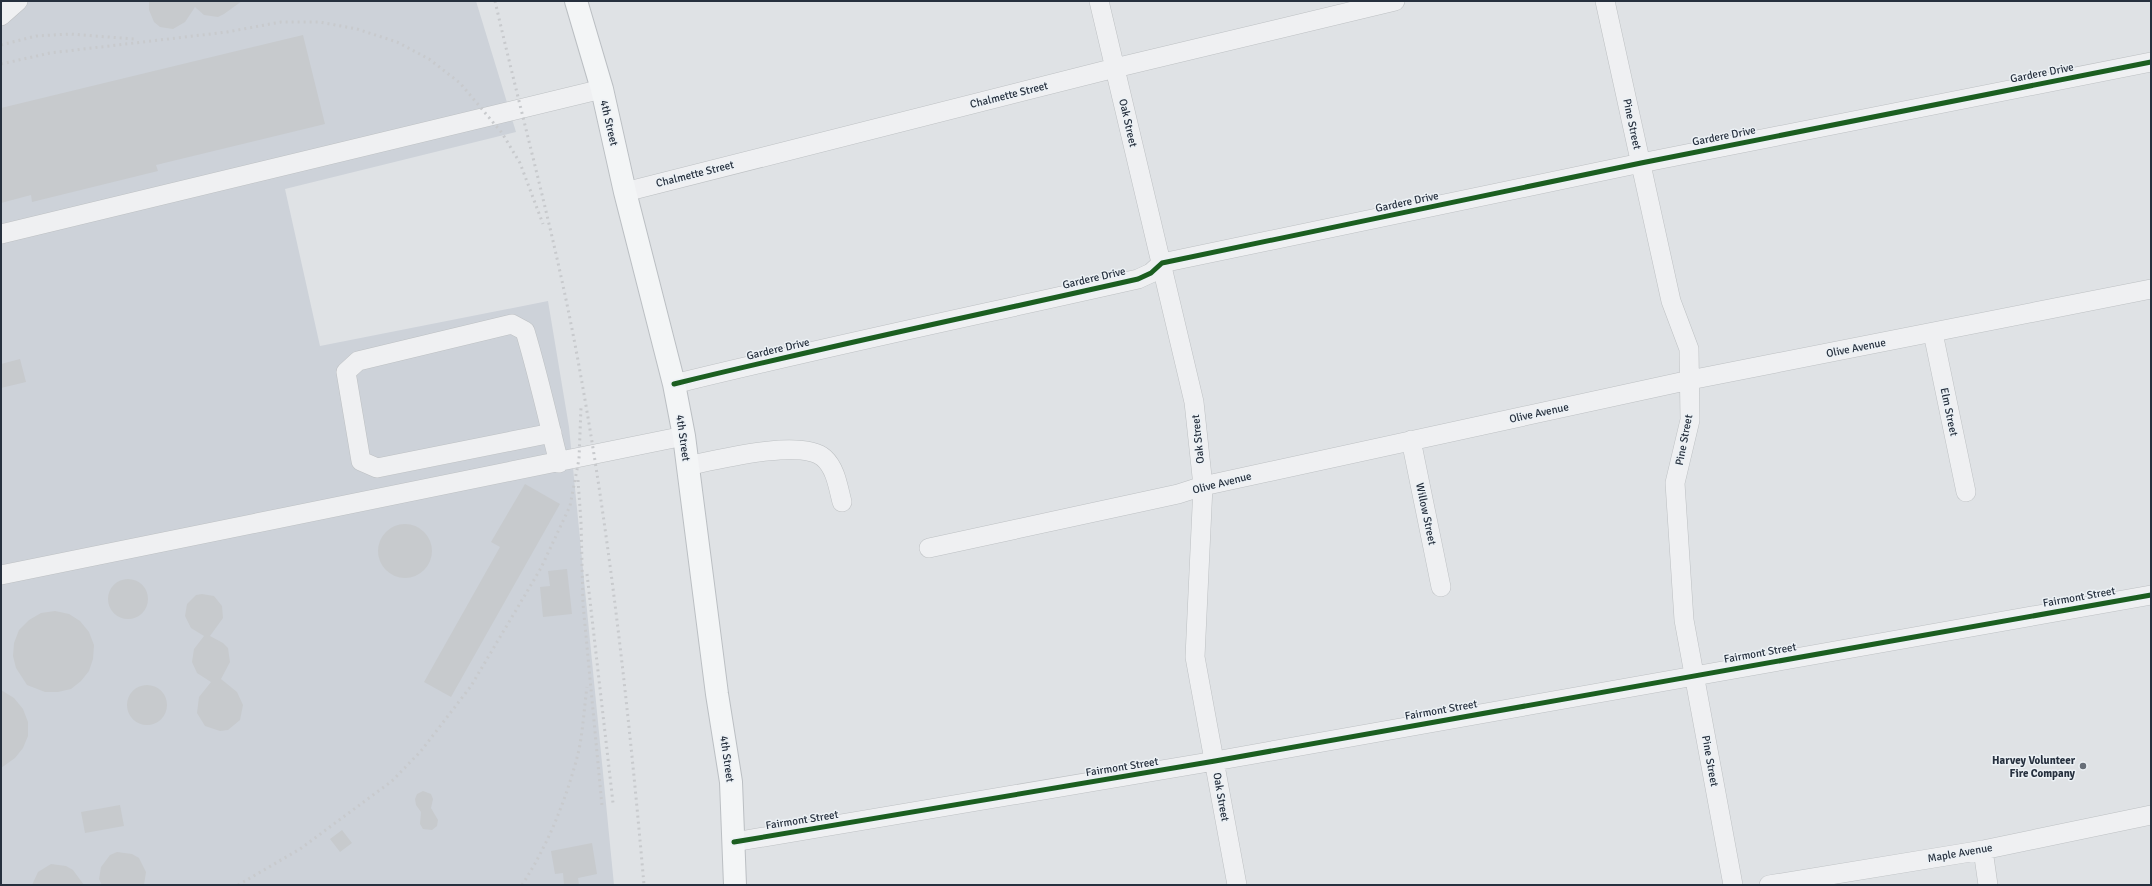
<svg xmlns="http://www.w3.org/2000/svg" width="2152" height="886" font-family="Signika,sans-serif">
<rect width="100%" height="100%" fill="#dfe2e5"/>
<path fill="#cdd2d9" d="M1,1H476L516,132L285,189L320,346L548,301L569,427L614,885H1Z"/>
<path fill="#c7cacd" d="M149,1H242L224,14L218,17L204,15L195,7L185,22L173,29L160,27L154,22L149,10Z
M303,35L325,124L156,165L158,171L32,202L31,195L1,203V108Z
M20,359L26,382L1,388V364Z
M525,484L560,504L451,697L424,682L500,547L491,542Z
M378 551a27 27 0 1 1 54 0a27 27 0 1 1-54 0Z
M567,569L572,614L543,617L540,587L550,586L548,571Z
M108 599a20 20 0 1 1 40 0a20 20 0 1 1-40 0Z
M202,594L214,596L222,606L223,618L210,636L223,643L228,648L230,662L221,679L237,692L243,705L240,720L228,730L220,731L205,726L197,713L199,697L211,682L197,673L192,662L194,649L204,636L191,628L185,616L187,604L196,595Z
M55,611L69,614L80,621L89,632L94,645L93,659L89,671L81,681L71,689L58,692H45L27,685L16,668L13,656L14,643L19,630L29,620L41,613Z
M127 705a20 20 0 1 1 40 0a20 20 0 1 1-40 0Z
M1,690L14,698L23,709L28,722V736L23,748L15,758L1,768Z
M423,791L431,794L433,799L431,808L438,820L437,826L432,830L423,829L420,824L421,812L416,805L415,799L417,794Z
M120,805L124,826L85,833L81,812Z
M342,830L352,843L340,852L330,839Z
M592,843L597,874L578,878L579,885H564L563,873L555,874L551,851Z
M117,852L132,854L139,858L146,872L144,885H102L99,879L101,867L110,855Z
M51,864L66,866L73,870L84,885H32L38,872Z"/>
<g fill="none" stroke-linecap="round" stroke-linejoin="round">
<defs>
<path id="minor" d="M1099,1L1194,402L1203,486L1195,657L1237,885
M1605,1L1671,301L1689,349L1690,420L1675,483L1684,620L1733,885
M1,16L18,1
M625,192L1115,68L1395,1
M1,234L602,89
M1933,333L1966,492
M674,384C828,346 983,314 1138,279L1151,273L1162,263L1641,163L2151,62
M552,433L377,468L361,461L346,372L358,361L512,324L525,331C538,374 548,419 559,463
M1411,440L1441,587
M687,466C716,460 802,438 824,458C836,469 838,487 842,502
M929,548L1178,494L1203,486L1690,380L2151,289
M1,575L684,436
M734,842L1215,761L2151,595
M1983,850L1988,885
M1769,885L1983,850L2151,815"/>
<path id="major" d="M576,1L602,89L625,192L674,384L684,436L717,694L731,782L735,885"/>
</defs>
<use href="#minor" stroke="#bdc0c3" stroke-width="20"/>
<use href="#major" stroke="#bbbfc3" stroke-width="24"/>
<use href="#minor" stroke="#eff0f2" stroke-width="19"/>
<use href="#major" stroke="#f3f5f6" stroke-width="22"/>
<path stroke="#c8cacd" stroke-width="3" stroke-dasharray="2 4" stroke-linecap="butt" d="M495,1C523,123 557,243 579,366C610,536 629,713 644,885
M1,45L36,36L70,34L134,39
M1,64L50,53L227,32L281,22H319L357,29L397,42L429,59L460,83L502,133L520,163L543,224
M578,480L581,522L583,604L602,806
M587,574L613,803
M238,885L300,849L392,781L421,751L471,686L541,568L570,506L579,459L581,407
M522,885C548,845 566,800 578,754C583,732 584,709 587,687"/>
<defs>
<path id="cycleway" d="M674,384C828,346 983,314 1138,279L1151,273L1162,263L1641,163L2151,62
M734,842L1215,761L2151,595"/>
</defs>
<use href="#cycleway" stroke="#ecf1f5" stroke-width="8"/>
<use href="#cycleway" stroke="#1b5e20" stroke-width="5"/>
</g>
<circle fill="#676e78" stroke="#ecf1f5" stroke-width="1.5" cx="2083" cy="766" r="4"/>
<g text-anchor="middle" dominant-baseline="central" stroke-width="3" stroke-linejoin="round" paint-order="stroke">
<g font-size="11" fill="#26303e" stroke="#ecf1f5">
<text transform="translate(2042 73) rotate(-11)">Gardere Drive</text>
<text transform="translate(1009 95) rotate(-14)">Chalmette Street</text>
<text transform="translate(609 123) rotate(77)">4th Street</text>
<text transform="translate(1128 123) rotate(77)">Oak Street</text>
<text transform="translate(1632 124) rotate(78)">Pine Street</text>
<text transform="translate(1724 136) rotate(-11)">Gardere Drive</text>
<text transform="translate(695 174) rotate(-14)">Chalmette Street</text>
<text transform="translate(1407 202) rotate(-12)">Gardere Drive</text>
<text transform="translate(1094 278) rotate(-13)">Gardere Drive</text>
<text transform="translate(1856 348) rotate(-11)">Olive Avenue</text>
<text transform="translate(778 349) rotate(-13)">Gardere Drive</text>
<text transform="translate(1949 412) rotate(78)">Elm Street</text>
<text transform="translate(1539 413) rotate(-12)">Olive Avenue</text>
<text transform="translate(683 438) rotate(82)">4th Street</text>
<text transform="translate(1198 439) rotate(-96)">Oak Street</text>
<text transform="translate(1684 440) rotate(-79)">Pine Street</text>
<text transform="translate(1222 483) rotate(-14)">Olive Avenue</text>
<text transform="translate(1426 514) rotate(78)">Willow Street</text>
<text transform="translate(2079 597) rotate(-10)">Fairmont Street</text>
<text transform="translate(1760 653) rotate(-10)">Fairmont Street</text>
<text transform="translate(1441 710) rotate(-10)">Fairmont Street</text>
<text transform="translate(727 759) rotate(82)">4th Street</text>
<text transform="translate(1710 761) rotate(80)">Pine Street</text>
<text transform="translate(1122 767) rotate(-9)">Fairmont Street</text>
<text transform="translate(1221 797) rotate(80)">Oak Street</text>
<text transform="translate(802 820) rotate(-9)">Fairmont Street</text>
<text transform="translate(1960 853) rotate(-10)">Maple Avenue</text>
</g>
<g font-size="11" font-weight="bold" fill="#26303e" stroke="#ecf1f5" text-anchor="end">
<text x="2075" y="760">Harvey Volunteer<tspan x="2075" dy="13">Fire Company</tspan></text>
</g>
</g>
<rect width="2152" height="886" fill="none" stroke="#26303e" stroke-width="4"/>
</svg>
